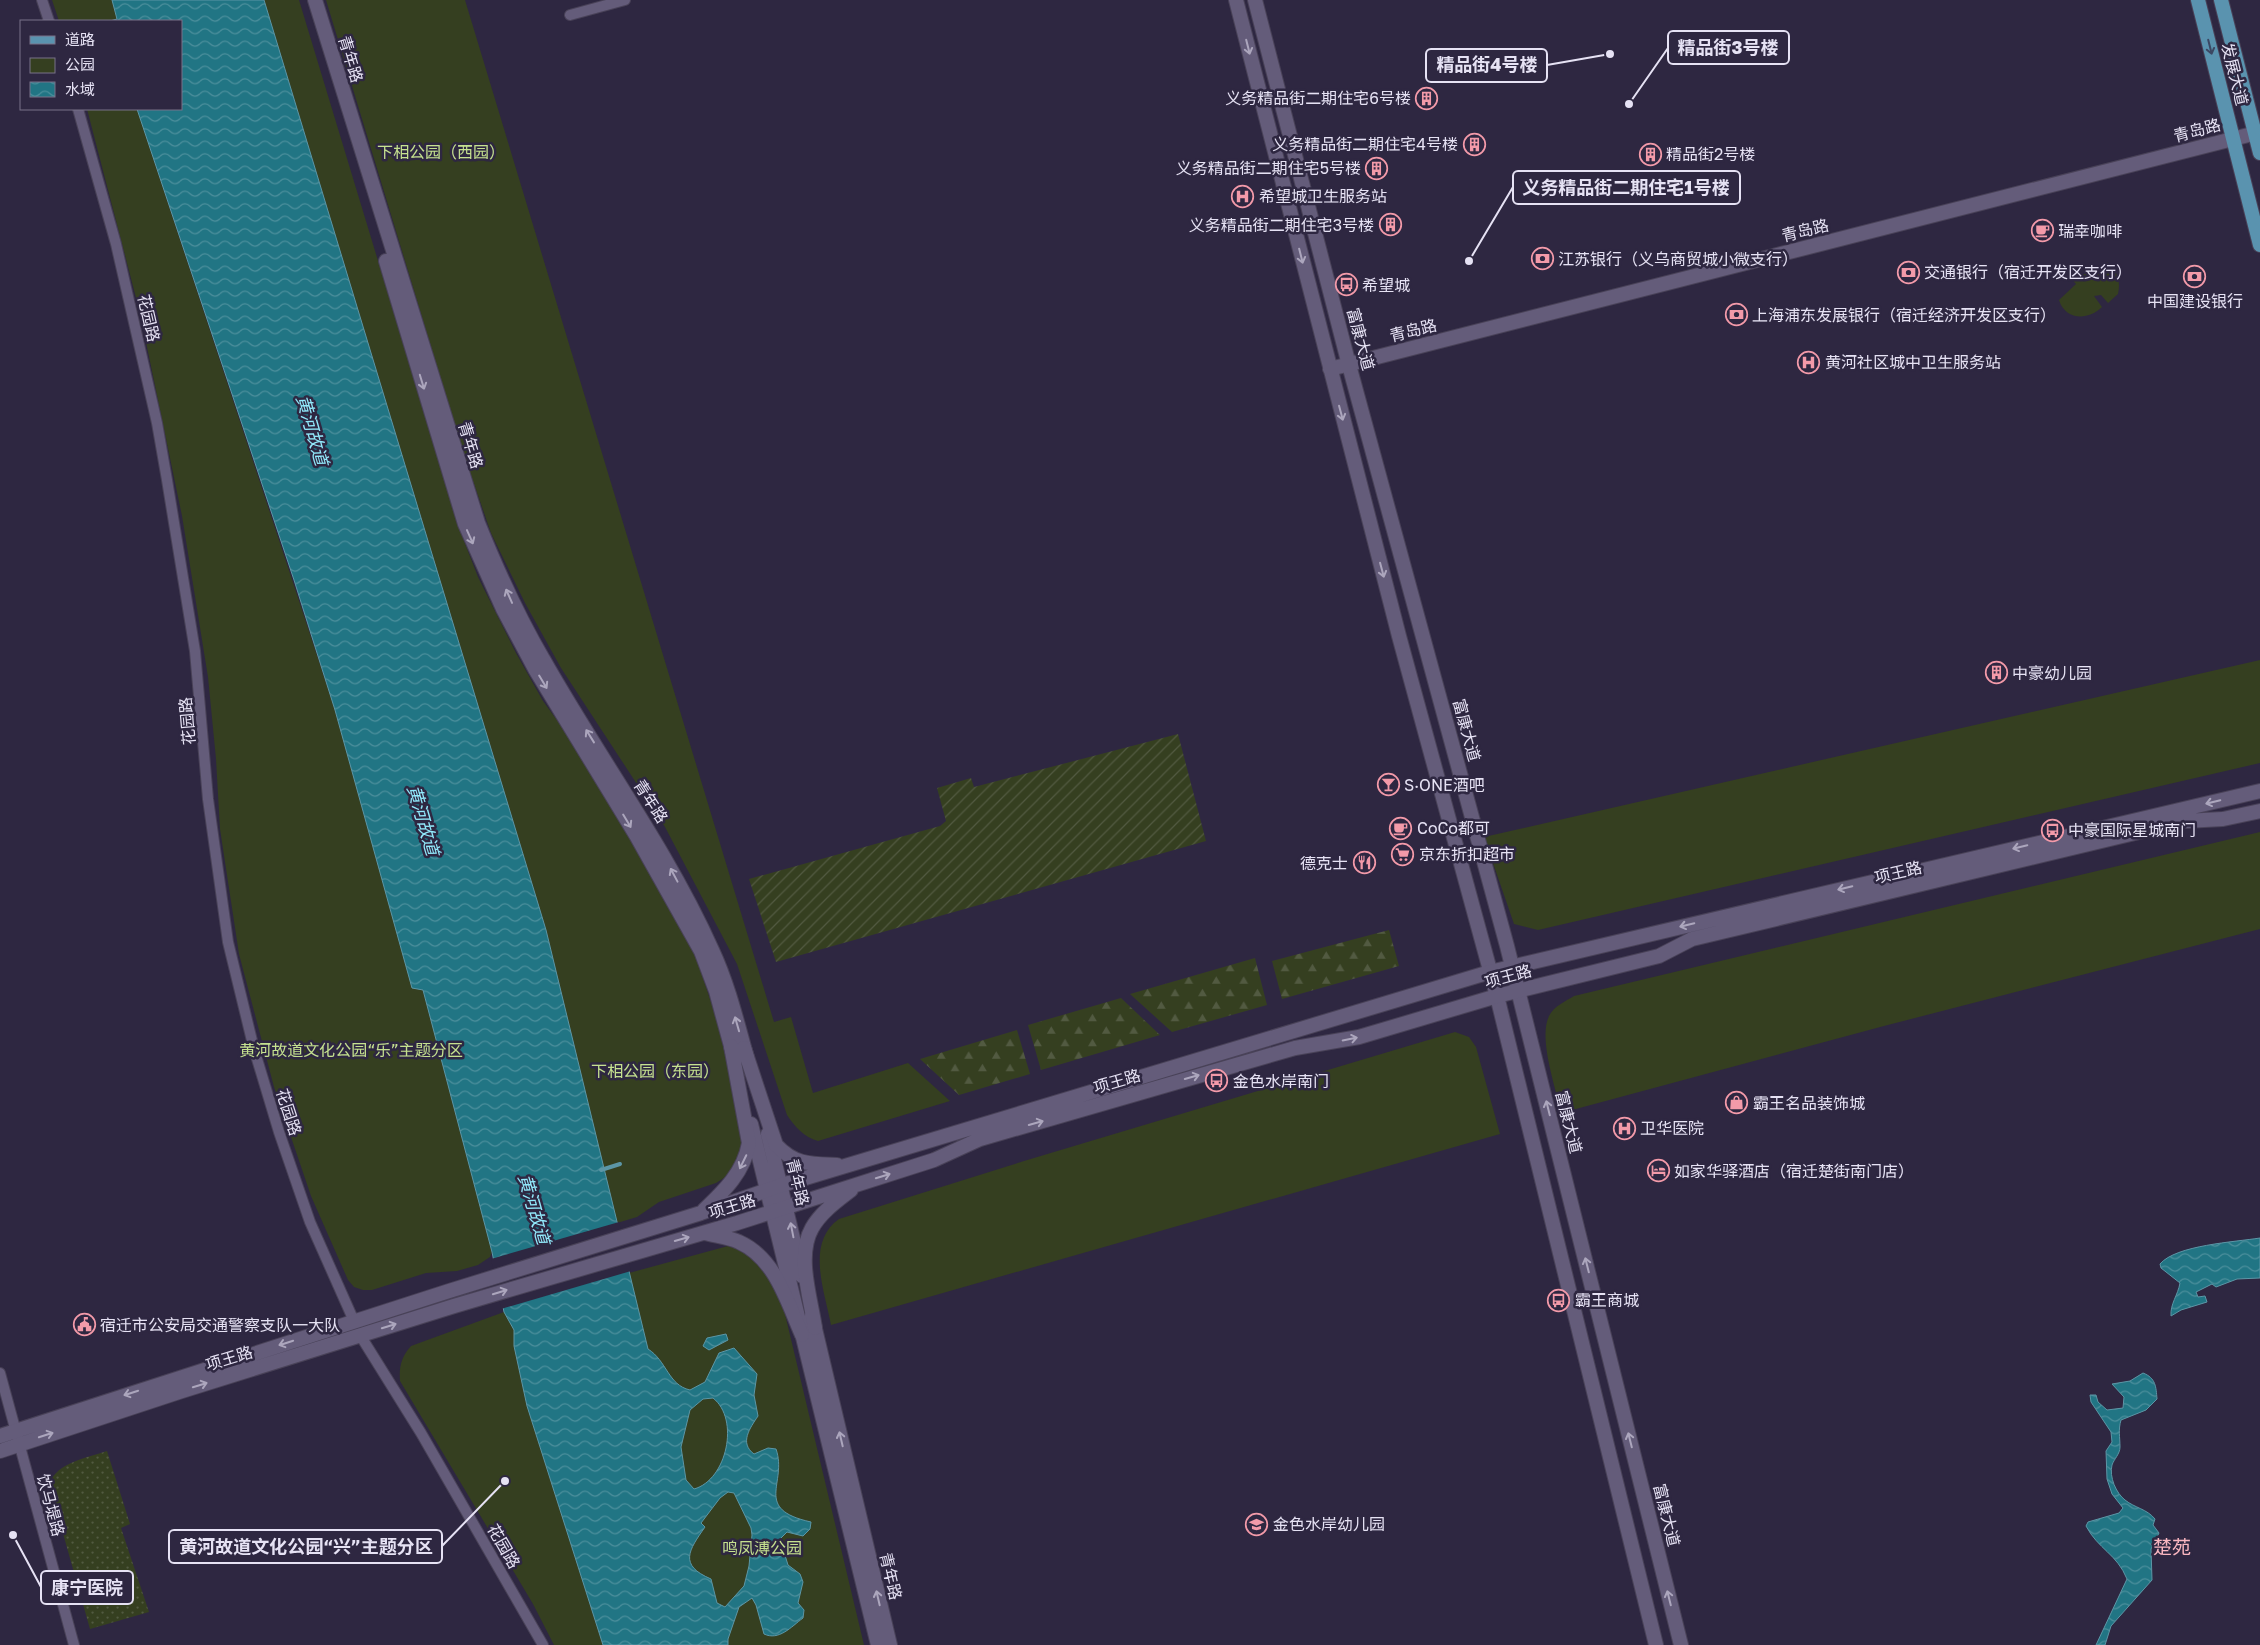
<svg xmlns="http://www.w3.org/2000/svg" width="2260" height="1645" font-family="'Golos Text','Noto Sans SC',sans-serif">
<defs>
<pattern id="grass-dots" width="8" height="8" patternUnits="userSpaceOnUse" patternTransform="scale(1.25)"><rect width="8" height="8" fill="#353f20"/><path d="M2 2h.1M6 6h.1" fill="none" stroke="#525a41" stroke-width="1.8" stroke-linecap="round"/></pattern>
<pattern id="forest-firs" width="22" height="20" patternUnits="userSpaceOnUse" patternTransform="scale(1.25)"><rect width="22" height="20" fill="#353f20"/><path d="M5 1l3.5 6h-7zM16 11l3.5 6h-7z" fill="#525a41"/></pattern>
<pattern id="garden-furrows" width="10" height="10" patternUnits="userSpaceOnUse" patternTransform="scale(1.25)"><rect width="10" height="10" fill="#353f20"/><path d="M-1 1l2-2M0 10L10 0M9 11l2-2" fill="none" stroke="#525a41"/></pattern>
<pattern id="water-waves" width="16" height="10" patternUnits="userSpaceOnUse" patternTransform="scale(1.25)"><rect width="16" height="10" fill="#217584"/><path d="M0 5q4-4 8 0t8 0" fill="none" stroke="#4c8f9c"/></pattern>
</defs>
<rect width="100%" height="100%" fill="#2e2741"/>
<path fill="url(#grass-dots)" d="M107,1451L130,1524L121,1528L149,1612L90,1629L49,1484C57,1462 87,1458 107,1451Z"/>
<path fill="url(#forest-firs)" d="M1389,930L1399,966L1282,999L1272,961Z
M1255,958L1267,1005L1172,1032L1130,994Z
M1121,998L1160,1035L1041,1070L1028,1025Z
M1017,1030L1030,1074L959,1095L920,1059Z"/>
<path fill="#353f20" d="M52,0H112L117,19L110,21H59Z
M264,0H299L459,528L478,577L516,653L543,701L586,760L646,860L695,954L717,1020L743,1131L741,1155L727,1176L716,1183L659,1202L637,1217L617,1223L546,930Z
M326,0H465L774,1022L791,1017L813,1093L908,1063L950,1101L818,1141C804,1137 795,1127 787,1115L737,964L665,827L561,668L525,603L491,533L462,449Z
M87,109H137L335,710L412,987L423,990L492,1252L490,1257L478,1265L457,1271L426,1273L372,1290H363L354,1287L348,1280L311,1196L274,1087L239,954L220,829L216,759L208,677L182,516L140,313Z
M2107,262C2117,270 2121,281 2118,294L2108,303L2101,295L2094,296L2102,307C2088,321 2065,320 2059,300L2076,284L2069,276C2081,275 2100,273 2107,262Z
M2260,660V763L1538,930L1514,924L1484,837Z
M2260,832V929L1884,1026L1561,1113C1556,1088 1538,1039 1549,1016C1554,1006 1566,1001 1574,996Z
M1455,1032L1469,1037L1476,1047L1500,1134L831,1325C825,1292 805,1243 839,1219L1024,1161Z
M728,1246L747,1251L779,1289L864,1645H719L683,1559L629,1273Z
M504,1312L514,1330V1346L527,1406L603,1645H554L533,1604L400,1381C399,1367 401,1357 411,1346Z"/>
<path fill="url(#garden-furrows)" d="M1178,734L1206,841L776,962L749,879L940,826L946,821L937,788L971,778L974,787Z"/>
<path fill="url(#water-waves)" stroke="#5c96a6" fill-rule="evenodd" d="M112,0H264L546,930L648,1349C667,1361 668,1385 690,1390L705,1382L719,1353L734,1348L757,1374L754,1395L758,1416C750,1428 739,1443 754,1454L768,1448L776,1449C788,1483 752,1509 811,1522L810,1529L803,1536L787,1532L780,1539L788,1565L800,1574L803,1582L798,1603L804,1610L803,1618C791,1627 779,1641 764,1634L756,1605L752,1598L739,1607L728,1639V1645H603L527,1406L514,1346V1330L504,1312L492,1252L423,990L412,988L335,710L294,580L137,109H181V21H110L117,19ZM713,1398C740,1419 727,1480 694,1489L686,1480L681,1447L690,1410L703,1399ZM728,1492L734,1493L751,1528L752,1535L749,1566L744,1586L725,1607L717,1603L711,1579C678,1565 689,1550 705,1527L701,1523L720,1498Z
M2260,1238V1278L2237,1279L2216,1287L2212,1284L2196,1292L2198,1297L2205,1296L2207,1302L2181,1310L2171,1316C2170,1304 2178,1295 2180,1283L2161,1268L2160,1264C2176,1245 2235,1242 2260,1238Z
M726,1334L728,1340L709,1350L703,1346L707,1338Z
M2143,1373C2156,1378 2156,1387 2157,1399L2146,1410L2121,1420C2118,1430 2120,1437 2120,1447C2120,1454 2114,1459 2112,1465C2109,1477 2116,1493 2125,1500C2135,1508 2147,1509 2155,1519L2153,1525L2159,1533L2151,1549L2152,1580L2111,1626L2105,1645H2096L2127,1579C2117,1554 2098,1549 2086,1526L2088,1522L2119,1513L2123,1508L2112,1494L2107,1479L2106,1451L2112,1442L2111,1432L2091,1402L2090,1395H2096L2098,1402L2107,1410L2123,1408L2124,1397L2112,1384L2130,1381Z"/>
<path fill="#2e2741" d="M619,1222L631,1271L501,1309L491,1259Z"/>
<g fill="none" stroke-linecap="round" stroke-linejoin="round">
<path stroke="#5c96a6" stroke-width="4" d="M601,1170L620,1164"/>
<defs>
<path id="minor" d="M42,0L49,21
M570,15L625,0
M78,109L116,244L157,423L167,480L195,651L208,799L228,942L254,1049L279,1132L310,1222L354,1321
M360,1335L421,1433L543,1645
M0,1373L74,1645"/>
<path id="tertiary" d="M315,0L478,523C497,570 517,615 543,659C598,757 666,847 712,950C728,984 737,1022 747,1058
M1236,0L1399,636L1497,996L1656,1645
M1255,0L1349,365L1507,946L1681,1645
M386,261L465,524L503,609L535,669L636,835L701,951L716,991L734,1057
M1330,369L2260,132
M751,1124L878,1645
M768,1134L802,1276
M812,1316L890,1645"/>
<path id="secondary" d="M744,1048L776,1145C795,1165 810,1164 837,1165
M704,1210C724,1191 744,1172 749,1143L731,1046
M705,1233C716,1236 729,1237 739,1242C775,1258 787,1301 802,1335
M815,1328C811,1299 796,1256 812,1228C821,1212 837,1201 851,1190
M0,1436L449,1291L701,1213L782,1185L1490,972L2260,791
M0,1451L182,1391L454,1306L737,1223L934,1160L980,1139L1295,1048L1359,1037L1497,996L1659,956L1692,939L2185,821L2223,819L2260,811"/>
<path id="primary" d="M2198,0L2260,245
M2221,0L2260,153"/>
</defs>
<use href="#minor" stroke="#494258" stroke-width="12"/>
<use href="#tertiary" stroke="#494258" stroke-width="16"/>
<use href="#secondary" stroke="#494258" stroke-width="16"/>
<use href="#primary" stroke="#494258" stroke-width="16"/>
<use href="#minor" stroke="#645c7a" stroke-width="10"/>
<use href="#tertiary" stroke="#645c7a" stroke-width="14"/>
<use href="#secondary" stroke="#645c7a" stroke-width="14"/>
<use href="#primary" stroke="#5a93af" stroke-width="14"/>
</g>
<defs><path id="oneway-shaft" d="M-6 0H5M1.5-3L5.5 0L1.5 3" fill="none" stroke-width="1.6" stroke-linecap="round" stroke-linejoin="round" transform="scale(1.25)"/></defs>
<g stroke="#aca6bd">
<use href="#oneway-shaft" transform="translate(1248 47) rotate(76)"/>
<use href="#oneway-shaft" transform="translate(1301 256) rotate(76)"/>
<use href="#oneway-shaft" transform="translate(422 382) rotate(73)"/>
<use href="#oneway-shaft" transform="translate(1341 413) rotate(75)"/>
<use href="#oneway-shaft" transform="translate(470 537) rotate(66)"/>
<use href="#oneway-shaft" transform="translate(1382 570) rotate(75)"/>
<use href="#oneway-shaft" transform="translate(509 596) rotate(-114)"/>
<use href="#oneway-shaft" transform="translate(543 682) rotate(59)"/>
<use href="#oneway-shaft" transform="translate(590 736) rotate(-122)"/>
<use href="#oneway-shaft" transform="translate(2213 802) rotate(167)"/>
<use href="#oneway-shaft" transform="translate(627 821) rotate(59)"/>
<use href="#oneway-shaft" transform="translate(2020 847) rotate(167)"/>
<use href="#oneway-shaft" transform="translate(674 875) rotate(-118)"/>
<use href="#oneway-shaft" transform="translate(1845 888) rotate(167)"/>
<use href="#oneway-shaft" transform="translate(1687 925) rotate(167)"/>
<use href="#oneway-shaft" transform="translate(737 1024) rotate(-106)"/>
<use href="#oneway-shaft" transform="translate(1350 1039) rotate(-11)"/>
<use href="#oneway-shaft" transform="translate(1192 1077) rotate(-16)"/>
<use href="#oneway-shaft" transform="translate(1548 1108) rotate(-104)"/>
<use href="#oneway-shaft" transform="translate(1036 1123) rotate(-16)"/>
<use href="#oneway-shaft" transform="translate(743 1162) rotate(116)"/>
<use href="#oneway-shaft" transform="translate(883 1176) rotate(-17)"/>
<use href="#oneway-shaft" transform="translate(792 1230) rotate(-101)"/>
<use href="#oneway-shaft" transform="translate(682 1239) rotate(-16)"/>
<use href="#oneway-shaft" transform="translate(1587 1265) rotate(-104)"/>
<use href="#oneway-shaft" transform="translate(500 1292) rotate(-17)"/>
<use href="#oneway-shaft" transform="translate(389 1326) rotate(-17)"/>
<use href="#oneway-shaft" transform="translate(286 1343) rotate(162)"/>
<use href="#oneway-shaft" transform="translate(200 1385) rotate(-17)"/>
<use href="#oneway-shaft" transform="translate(131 1393) rotate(162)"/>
<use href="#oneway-shaft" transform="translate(46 1435) rotate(-18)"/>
<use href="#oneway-shaft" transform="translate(841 1439) rotate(-103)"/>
<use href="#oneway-shaft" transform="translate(1630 1440) rotate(-104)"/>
<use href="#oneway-shaft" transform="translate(878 1598) rotate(-103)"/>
<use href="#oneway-shaft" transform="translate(1669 1598) rotate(-104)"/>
</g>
<use stroke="#3b4762" href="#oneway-shaft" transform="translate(2210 47) rotate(76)"/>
<defs>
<symbol id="building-ring" viewBox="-11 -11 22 22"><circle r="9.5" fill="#2e2741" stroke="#f39aa9" stroke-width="1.5"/><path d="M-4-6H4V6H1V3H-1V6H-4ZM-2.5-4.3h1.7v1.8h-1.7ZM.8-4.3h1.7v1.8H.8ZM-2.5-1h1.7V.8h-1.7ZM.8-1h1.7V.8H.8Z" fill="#f39aa9"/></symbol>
<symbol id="hospital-ring" viewBox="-11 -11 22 22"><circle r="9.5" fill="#2e2741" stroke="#f39aa9" stroke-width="1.5"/><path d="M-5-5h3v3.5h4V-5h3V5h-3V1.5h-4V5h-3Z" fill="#f39aa9"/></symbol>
<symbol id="cafe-ring" viewBox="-11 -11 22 22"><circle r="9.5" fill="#2e2741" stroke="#f39aa9" stroke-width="1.5"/><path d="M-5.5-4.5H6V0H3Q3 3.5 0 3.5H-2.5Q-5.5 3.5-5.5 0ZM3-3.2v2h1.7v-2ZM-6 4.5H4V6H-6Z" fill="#f39aa9"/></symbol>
<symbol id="bank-ring" viewBox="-11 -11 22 22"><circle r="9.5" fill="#2e2741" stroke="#f39aa9" stroke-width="1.5"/><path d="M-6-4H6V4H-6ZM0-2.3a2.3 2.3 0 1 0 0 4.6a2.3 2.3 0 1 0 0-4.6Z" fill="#f39aa9"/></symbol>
<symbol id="bus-ring" viewBox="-11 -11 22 22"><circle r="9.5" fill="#2e2741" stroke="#f39aa9" stroke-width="1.5"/><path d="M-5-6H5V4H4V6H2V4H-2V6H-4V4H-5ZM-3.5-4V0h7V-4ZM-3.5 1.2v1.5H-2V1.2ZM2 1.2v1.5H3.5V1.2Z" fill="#f39aa9"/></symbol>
<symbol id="bar-ring" viewBox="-11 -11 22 22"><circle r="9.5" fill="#2e2741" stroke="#f39aa9" stroke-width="1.5"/><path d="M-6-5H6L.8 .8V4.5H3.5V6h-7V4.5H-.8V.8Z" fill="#f39aa9"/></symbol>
<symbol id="supermarket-ring" viewBox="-11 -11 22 22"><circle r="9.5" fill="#2e2741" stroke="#f39aa9" stroke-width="1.5"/><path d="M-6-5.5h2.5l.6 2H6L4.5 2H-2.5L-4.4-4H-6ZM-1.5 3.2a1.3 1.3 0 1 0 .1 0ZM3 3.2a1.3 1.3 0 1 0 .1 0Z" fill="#f39aa9"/></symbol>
<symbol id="restaurant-ring" viewBox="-11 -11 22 22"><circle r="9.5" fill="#2e2741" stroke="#f39aa9" stroke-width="1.5"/><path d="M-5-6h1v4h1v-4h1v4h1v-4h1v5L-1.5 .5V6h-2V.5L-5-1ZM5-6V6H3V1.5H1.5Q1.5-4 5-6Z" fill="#f39aa9"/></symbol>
<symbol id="shop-ring" viewBox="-11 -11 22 22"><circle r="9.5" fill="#2e2741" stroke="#f39aa9" stroke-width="1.5"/><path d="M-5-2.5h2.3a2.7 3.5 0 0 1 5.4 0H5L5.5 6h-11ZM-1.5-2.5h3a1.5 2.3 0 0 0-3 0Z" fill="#f39aa9"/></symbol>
<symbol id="hotel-ring" viewBox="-11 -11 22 22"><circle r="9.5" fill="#2e2741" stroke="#f39aa9" stroke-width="1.5"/><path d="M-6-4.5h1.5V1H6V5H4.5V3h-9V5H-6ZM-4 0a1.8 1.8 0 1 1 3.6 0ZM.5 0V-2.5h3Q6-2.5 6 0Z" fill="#f39aa9"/></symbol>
<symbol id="civic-ring" viewBox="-11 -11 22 22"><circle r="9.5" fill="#2e2741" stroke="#f39aa9" stroke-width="1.5"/><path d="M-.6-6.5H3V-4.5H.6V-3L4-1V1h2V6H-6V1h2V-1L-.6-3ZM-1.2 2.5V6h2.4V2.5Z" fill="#f39aa9"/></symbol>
<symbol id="school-ring" viewBox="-11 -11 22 22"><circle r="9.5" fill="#2e2741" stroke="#f39aa9" stroke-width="1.5"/><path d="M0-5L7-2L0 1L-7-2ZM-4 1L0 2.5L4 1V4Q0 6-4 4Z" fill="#f39aa9"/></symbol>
</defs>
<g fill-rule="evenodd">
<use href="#building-ring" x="1414" y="86" width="25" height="25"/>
<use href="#building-ring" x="1462" y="132" width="25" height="25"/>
<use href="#building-ring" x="1638" y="142" width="25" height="25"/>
<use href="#building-ring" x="1364" y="156" width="25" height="25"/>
<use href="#hospital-ring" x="1230" y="184" width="25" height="25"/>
<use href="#building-ring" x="1378" y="212" width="25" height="25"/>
<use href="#cafe-ring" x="2030" y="218" width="25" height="25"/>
<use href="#bank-ring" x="1530" y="246" width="25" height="25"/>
<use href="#bank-ring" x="1896" y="260" width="25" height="25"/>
<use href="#bank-ring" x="2182" y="264" width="25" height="25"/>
<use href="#bus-ring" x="1334" y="272" width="25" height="25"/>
<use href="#bank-ring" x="1724" y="302" width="25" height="25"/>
<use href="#hospital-ring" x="1796" y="350" width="25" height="25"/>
<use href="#building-ring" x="1984" y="660" width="25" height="25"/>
<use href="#bar-ring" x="1376" y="772" width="25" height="25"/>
<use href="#cafe-ring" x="1388" y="816" width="25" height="25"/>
<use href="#bus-ring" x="2040" y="818" width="25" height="25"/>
<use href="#supermarket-ring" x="1390" y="842" width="25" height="25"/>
<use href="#restaurant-ring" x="1352" y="850" width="25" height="25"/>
<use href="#bus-ring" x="1204" y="1068" width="25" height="25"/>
<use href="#shop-ring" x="1724" y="1090" width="25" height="25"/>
<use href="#hospital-ring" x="1612" y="1116" width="25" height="25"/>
<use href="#hotel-ring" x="1646" y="1158" width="25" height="25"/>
<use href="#bus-ring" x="1546" y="1288" width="25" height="25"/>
<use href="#civic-ring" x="72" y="1312" width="25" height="25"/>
<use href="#school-ring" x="1244" y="1512" width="25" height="25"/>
</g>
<g text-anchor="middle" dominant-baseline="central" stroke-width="5" stroke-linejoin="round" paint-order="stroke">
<g font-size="16" fill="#e6e2f4" stroke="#2e2741">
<text transform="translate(351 59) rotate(73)">青年路</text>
<text transform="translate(2235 74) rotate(76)">发展大道</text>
<text transform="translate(2197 130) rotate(-15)">青岛路</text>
<text transform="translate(1805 230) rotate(-14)">青岛路</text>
<text transform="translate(149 318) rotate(77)">花园路</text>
<text transform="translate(1413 330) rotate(-14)">青岛路</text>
<text transform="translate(1361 339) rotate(75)">富康大道</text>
<text transform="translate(471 445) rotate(73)">青年路</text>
<text transform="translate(187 721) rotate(-95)">花园路</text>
<text transform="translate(1467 730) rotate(75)">富康大道</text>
<text transform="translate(651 801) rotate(57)">青年路</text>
<text transform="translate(1898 872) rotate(-13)">项王路</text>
<text transform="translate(1508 976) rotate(-15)">项王路</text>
<text transform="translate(1117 1081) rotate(-16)">项王路</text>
<text transform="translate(289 1112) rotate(72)">花园路</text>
<text transform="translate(1569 1122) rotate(76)">富康大道</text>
<text transform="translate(798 1182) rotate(76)">青年路</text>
<text transform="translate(732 1206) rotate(-17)">项王路</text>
<text transform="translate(229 1358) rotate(-17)">项王路</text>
<text transform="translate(51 1505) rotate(75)">饮马堤路</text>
<text transform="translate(1667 1515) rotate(76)">富康大道</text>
<text transform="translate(504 1546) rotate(60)">花园路</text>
<text transform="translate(891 1576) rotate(77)">青年路</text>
</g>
<g font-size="16" fill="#e6e2f4" stroke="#2e2741" text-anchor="start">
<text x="1411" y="98" text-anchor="end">义务精品街二期住宅6号楼</text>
<text x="1458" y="144" text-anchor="end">义务精品街二期住宅4号楼</text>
<text x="1666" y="154">精品街2号楼</text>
<text x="1361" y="168" text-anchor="end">义务精品街二期住宅5号楼</text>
<text x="1259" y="196">希望城卫生服务站</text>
<text x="1374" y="225" text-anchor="end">义务精品街二期住宅3号楼</text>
<text x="2058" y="231">瑞幸咖啡</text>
<text x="1558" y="259">江苏银行（义乌商贸城小微支行）</text>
<text x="1924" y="272">交通银行（宿迁开发区支行）</text>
<text x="1362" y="285">希望城</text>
<text x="2195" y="301" text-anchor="middle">中国建设银行</text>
<text x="1752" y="315">上海浦东发展银行（宿迁经济开发区支行）</text>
<text x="1825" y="362">黄河社区城中卫生服务站</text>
<text x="2012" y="673">中豪幼儿园</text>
<text x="1404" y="785">S·ONE酒吧</text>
<text x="1417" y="828">CoCo都可</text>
<text x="2068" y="830">中豪国际星城南门</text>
<text x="1419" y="854">京东折扣超市</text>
<text x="1348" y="863" text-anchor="end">德克士</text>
<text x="1233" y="1081">金色水岸南门</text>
<text x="1753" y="1103">霸王名品装饰城</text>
<text x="1640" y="1128">卫华医院</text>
<text x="1674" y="1171">如家华驿酒店（宿迁楚街南门店）</text>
<text x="1575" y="1300">霸王商城</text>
<text x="100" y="1325">宿迁市公安局交通警察支队一大队</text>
<text x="1273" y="1524">金色水岸幼儿园</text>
</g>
<g font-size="16" fill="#c5e18f" stroke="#2e2741">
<text x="441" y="152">下相公园（西园）</text>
<text x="351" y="1050">黄河故道文化公园“乐”主题分区</text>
<text x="655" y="1071">下相公园（东园）</text>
<text x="762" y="1548">鸣凤溥公园</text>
</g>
<g font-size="18" font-style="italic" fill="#92eafc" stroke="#2e2741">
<text transform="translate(313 430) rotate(74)">黄河故道</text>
<text transform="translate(424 820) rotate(74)">黄河故道</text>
<text transform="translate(535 1209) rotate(74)">黄河故道</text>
</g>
<g font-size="19" fill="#fbb7c1" stroke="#2e2741">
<text x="2172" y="1546">楚苑</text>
</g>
</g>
<path fill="none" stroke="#e6e2f4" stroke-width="2" d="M1629 104L1668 48M1610 54L1547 65M1469 261L1513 187M505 1481L442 1546M13 1535L41 1587"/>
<g fill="#e6e2f4" stroke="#2e2741" stroke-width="2">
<circle cx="1629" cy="104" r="5"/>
<circle cx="1610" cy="54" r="5"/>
<circle cx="1469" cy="261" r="5"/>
<circle cx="505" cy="1481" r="5"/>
<circle cx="13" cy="1535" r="5"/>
</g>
<g fill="#2e2741" stroke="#e6e2f4" stroke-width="2">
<rect x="1668" y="31" width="121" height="33" rx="5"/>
<rect x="1426" y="49" width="121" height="33" rx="5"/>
<rect x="1513" y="171" width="227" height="33" rx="5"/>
<rect x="169" y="1530" width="273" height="33" rx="5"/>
<rect x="41" y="1571" width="92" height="33" rx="5"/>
</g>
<g font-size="18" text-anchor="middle" font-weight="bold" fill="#e6e2f4">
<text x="1728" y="54">精品街3号楼</text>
<text x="1487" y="71">精品街4号楼</text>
<text x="1626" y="194">义务精品街二期住宅1号楼</text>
<text x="306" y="1553">黄河故道文化公园“兴”主题分区</text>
<text x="87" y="1594">康宁医院</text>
</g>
<rect x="20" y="20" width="162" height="90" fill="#2e2741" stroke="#787289"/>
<rect x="30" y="36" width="25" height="8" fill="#5a93af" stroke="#787289"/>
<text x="65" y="45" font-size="15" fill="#e6e2f4">道路</text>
<rect x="30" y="58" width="25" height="15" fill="#353f20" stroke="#787289"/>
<text x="65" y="70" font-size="15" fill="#e6e2f4">公园</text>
<rect x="30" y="82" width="25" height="15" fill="url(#water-waves)" stroke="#787289"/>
<text x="65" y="95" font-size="15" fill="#e6e2f4">水域</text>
</svg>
